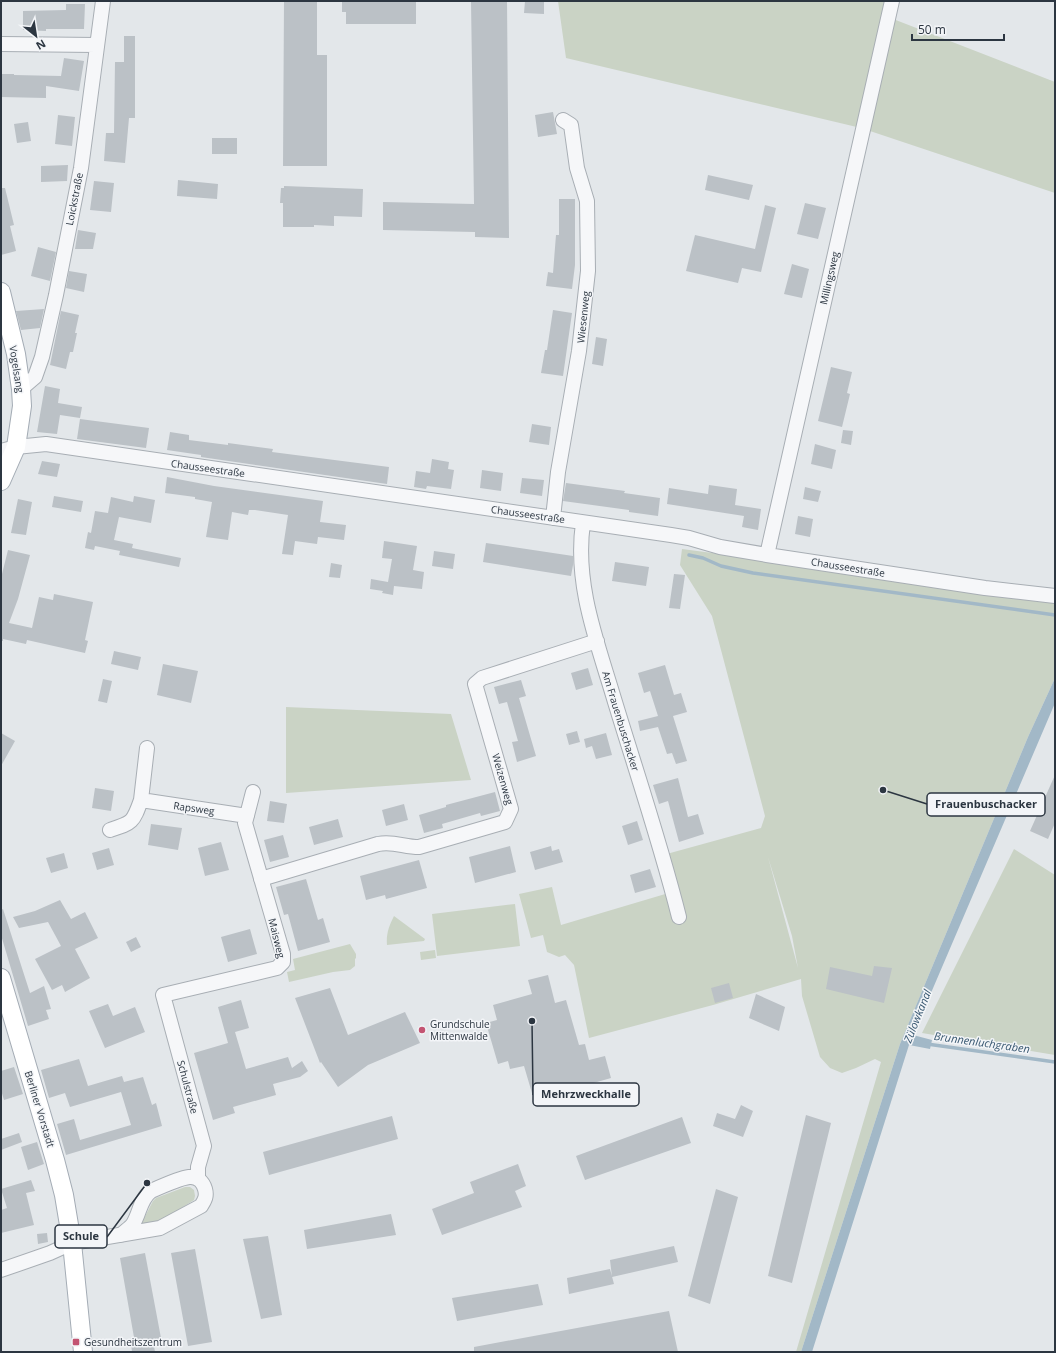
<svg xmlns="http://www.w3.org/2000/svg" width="1056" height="1353" font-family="'Open Sans',sans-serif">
<rect width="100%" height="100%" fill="#e3e7ea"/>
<path fill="#cad3c5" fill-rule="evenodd" d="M558,1H892L888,17L1055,82V193L861,128L566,58Z
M682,549L813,566L938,588L1055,603V678L1028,737L900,1044L801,1352H796L881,1062L875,1059L856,1068L842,1073L830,1068L820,1057L802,996L801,979L713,1005L589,1038L574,965L565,955L559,957L547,952L543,935L531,938L519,894L552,887L561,925L672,892L663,855L761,828L765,816L712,616L680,565ZM768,857L792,936L798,968Z
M286,707L451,714L471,780L286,793Z
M1014,849L1055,875V1055L922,1033Z
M515,904L520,946L437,956L432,914Z
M394,916L425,939L424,941L387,945C386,934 389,926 394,916Z
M350,944L356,954V958L355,959V966L350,970L333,972L289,982L287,972L295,970L293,959Z
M435,950L436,958L421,960L420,952Z
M185,1187H190L194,1190L195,1196L194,1200L158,1223L141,1224L153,1201L156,1198Z"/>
<path fill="#a2b8c7" d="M1055,678V703L913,1035L932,1040L930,1049L909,1045L812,1352H801L900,1044L1028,737Z"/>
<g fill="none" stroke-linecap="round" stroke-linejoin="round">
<path stroke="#a2b8c7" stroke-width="3.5" d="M689,555L703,558L721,566L753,573L1055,615
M927,1044L1055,1062"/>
</g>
<path fill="#bbc1c6" d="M284,1H317V55H327V166H283Z
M342,1H416V24H346V12H342Z
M471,1H507L509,238L475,237V232L383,230V202L474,204Z
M525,1H544V14L524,13Z
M66,4H85L84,29H46V31L23,30V11L66,10Z
M124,36H135V118H129L125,163L104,161L106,133H114L115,62H124Z
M64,58L84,61L79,91L46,86V98L1,97V74H14V75L61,76Z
M553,112L557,134L538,137L535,115Z
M58,115L75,117L72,146L55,144Z
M28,122L31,141L17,143L14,124Z
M212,138H237V154H212Z
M68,165L67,181L41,182V166Z
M708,175L753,185L749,200L705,190Z
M178,180L218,184L217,199L177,196Z
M94,181L114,183L111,212L90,210Z
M284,186L363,189L362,217L334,216V226L314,225V227H283V203H280L281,188H284Z
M1,188H5L14,225L10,226L16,251L1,255Z
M559,199H575V265L572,289L546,286L548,272L553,273L556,235H559Z
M805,203L826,208L818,239L797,234Z
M765,205L776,208L761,272L742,268L738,283L686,271L695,235L755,249Z
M78,230L96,233L93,249H75Z
M38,247L56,252L50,281L31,276Z
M792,264L809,269L802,298L784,294Z
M69,271L87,274L84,292L66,288Z
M44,309L40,328L21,330L16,311Z
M553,310L572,313L563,376L541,373L545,350H547Z
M61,311L79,315L75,333H77L73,352H70L66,369L50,365Z
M596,337L607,339L603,366L592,364Z
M831,367L852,372L847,393L850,394L842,427L818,421Z
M45,386L60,389L58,403L82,407L80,418L60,415L57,434L37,432Z
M80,419L149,428L146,448L77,439Z
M532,424L551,427L549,445L529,442Z
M843,430L853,431L851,445L841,443Z
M170,432L189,435V440L228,445V443L273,449L272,452L389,467L387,484L201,457V455L167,450Z
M815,444L836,450L832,469L811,464Z
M432,459L449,462L448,469L454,470L451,489L427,486L426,489L414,487L416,471L430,473Z
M42,461L60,464L57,477L38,474Z
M482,470L503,473L501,491L480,488Z
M167,477L214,486L323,501L320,522L346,525L344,540L318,537L317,544L295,541L293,555L282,554L288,515L255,510H249L248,515L232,512L228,540L206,537L212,502L195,499V497L165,493Z
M522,478L544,480L542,496L520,493Z
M566,483L625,491L624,493L660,498L658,516L629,512V510L563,501Z
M709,485L737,489L735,505L761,509L758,530L742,527L744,516L667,504L669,488L708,494Z
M805,487L821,491L818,502L803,499Z
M54,496L83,501L81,512L52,507Z
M134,496L155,500L151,523L119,517L114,540L133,544L132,548L181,558L179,567L119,555L120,551L95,546L94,550L85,548L88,532L91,533L95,511L108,513L111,497L133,502Z
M18,499L32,502L26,535L11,533Z
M798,516L813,519L810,537L795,534Z
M384,541L417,546L413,570L424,572L422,589L394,586L393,595L382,593L383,591L370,589L371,579L388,582L392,559L382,558Z
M486,543L573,556V565L571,576L483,562Z
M8,550L30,555L18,599L9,623L32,628L39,597L53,600L54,594L93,602L85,640L88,641L85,653L27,640L26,644L3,639V641H1V578Z
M434,551L455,554L453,569L432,566Z
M615,562L649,567L646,586L612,581Z
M331,563L342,565L340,578L329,577Z
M674,574L685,575L680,609L669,608Z
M114,651L141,657L138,670L111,664Z
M163,664L198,671L191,703L157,695Z
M665,665L674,695L681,693L687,712L673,716L687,761L676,764L672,753L667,754L658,727L640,731L638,721L658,716L650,691L644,693L638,673Z
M588,668L593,685L576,690L571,673Z
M103,679L112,681L107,703L98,701Z
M521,680L526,696L519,698L536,756L517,762L512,742L518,741L507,702L499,704L494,687Z
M577,731L580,742L569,745L566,734Z
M1,733L15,741L1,766Z
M606,733L612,755L596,759L592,746L586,748L584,739Z
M1055,775V823L1048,839L1030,831Z
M678,778L688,817L698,814L704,834L679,842L668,801L659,804L653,785Z
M95,788L114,791L111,811L92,808Z
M495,792L500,811L481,816L480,813L442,824L443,828L424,833L419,815L446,807V805Z
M270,801L287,804L284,823L267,821Z
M404,804L408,820L386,826L382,810Z
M338,819L343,837L314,845L309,827Z
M637,821L643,840L628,845L622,826Z
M151,824L182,828L178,850L148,845Z
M283,835L289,857L270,862L264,840Z
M221,842L229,870L205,876L198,848Z
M510,846L516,872L475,883L469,857Z
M551,846L552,851L559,849L563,862L535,870L530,852Z
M109,848L114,865L97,870L92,853Z
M64,853L68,868L51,873L46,858Z
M419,860L427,888L386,899L385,895L366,900L360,876Z
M650,869L656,887L635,893L630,875Z
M306,879L318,920L323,918L330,942L298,951L288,914L284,915L276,887Z
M60,900L71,919L85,912L98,938L75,949L90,978L65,992L62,985L52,990L35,959L61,946L48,922L19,928L13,917L35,911Z
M3,909L30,993L44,986L51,1009L46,1010L49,1019L28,1026L1,935V910Z
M250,929L257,954L228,962L221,937Z
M136,937L141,947L131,952L126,942Z
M874,966L892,968L884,1003L826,989L830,967L872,976Z
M548,975L555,1003L566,1000L579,1045L585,1044L589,1060L605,1056L611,1078L534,1100L524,1066L510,1069L508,1061L498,1064L486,1023L497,1020L493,1005L532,994L528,980Z
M729,983L733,998L715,1003L711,988Z
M330,988L348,1035L405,1012L420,1043L368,1065L338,1087L321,1062L320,1063L295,998Z
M756,994L785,1007L779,1031L749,1018Z
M241,1000L249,1028L235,1032L246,1069L288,1057L292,1068L302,1061L308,1071L300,1077L273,1084L276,1095L233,1107L235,1113L213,1120L194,1053L228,1043L218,1007Z
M108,1004L113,1016L135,1007L145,1032L105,1048L89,1011Z
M79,1059L88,1086L122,1076L124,1082L143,1077L152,1105L156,1103L162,1126L66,1155L57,1124L74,1119L80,1140L131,1125L121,1092L70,1107L65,1093L49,1098L41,1070Z
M14,1067L23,1094L4,1100L1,1090V1071Z
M741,1105L753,1111L743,1137L713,1126L717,1113L735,1119Z
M806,1115L831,1123L792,1283L768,1276Z
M392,1116L398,1139L269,1175L263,1152Z
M682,1117L691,1143L585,1180L576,1156Z
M19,1133L22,1142L1,1150V1139Z
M37,1142L44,1164L28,1170L21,1147Z
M518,1164L526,1186L515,1191L522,1207L442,1235L432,1209L474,1193L470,1182Z
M31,1180L35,1191L26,1193L34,1225L1,1233V1210L7,1208L1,1189Z
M716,1189L738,1197L710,1304L688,1296Z
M391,1214L396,1235L307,1249L304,1230Z
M47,1233L48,1242L38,1244L37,1234Z
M268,1236L282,1315L261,1319L243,1239Z
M674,1246L678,1262L612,1277L610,1260Z
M195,1249L212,1342L188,1346L171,1253Z
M145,1253L161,1338L153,1340L155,1352H132L131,1343H135L120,1258Z
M610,1269L614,1284L569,1294L567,1278Z
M538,1284L543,1305L457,1321L452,1298Z
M669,1311L678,1352H474V1347Z"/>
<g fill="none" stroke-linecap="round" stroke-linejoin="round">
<defs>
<path id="minor" d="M1,44L96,45
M21,389L35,377L42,357L56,295L81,168L103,1
M1,451L16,447L46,444L671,535L689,538L720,547L767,555L985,588L1055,596
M553,518L558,472L579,351L588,271L587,201L577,168L571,125L563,120
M583,523C574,585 598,644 615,702C637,774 661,845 679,917
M767,555L892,1
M147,748L141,800L247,816
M110,830C132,823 133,823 141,800
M261,879L378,844C394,841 404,847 419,847L505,822L511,809L475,684L482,678L597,641
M198,1179V1167L204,1146L163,995L277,968L283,962V954L245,823L253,792
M1,1270L50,1253L72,1243L160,1228L201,1206C205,1200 207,1196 205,1189C203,1182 197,1176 189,1177C180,1178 160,1187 151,1191C140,1199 140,1213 133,1224C130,1228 125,1231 121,1235"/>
<path id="major" d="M1,292L16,354L21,389L22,406L16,447L1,481
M1,978L55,1160L64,1195L72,1243L83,1352"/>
</defs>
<use href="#minor" stroke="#a8aeb4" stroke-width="16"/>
<use href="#major" stroke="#a4acb5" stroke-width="20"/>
<use href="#minor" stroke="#f6f7f9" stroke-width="14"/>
<use href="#major" stroke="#fff" stroke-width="18"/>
</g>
<g fill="#c35472" stroke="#f3f5f8" stroke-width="1.5">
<circle cx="422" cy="1030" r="4"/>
<rect x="72" y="1338" width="8" height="8" rx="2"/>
</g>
<g text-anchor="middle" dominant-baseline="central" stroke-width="3" stroke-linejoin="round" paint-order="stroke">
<g font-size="10" fill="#2c3641" stroke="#f3f5f8">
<text transform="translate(74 199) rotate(-79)">Loickstraße</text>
<text transform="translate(829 278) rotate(-77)">Millingsweg</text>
<text transform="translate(583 317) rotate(-84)">Wiesenweg</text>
<text transform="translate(17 369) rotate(81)">Vogelsang</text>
<text transform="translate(208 468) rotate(8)">Chausseestraße</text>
<text transform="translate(528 514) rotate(8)">Chausseestraße</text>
<text transform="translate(848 567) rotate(9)">Chausseestraße</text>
<text transform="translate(621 721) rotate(73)">Am Frauenbuschacker</text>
<text transform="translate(503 779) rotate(74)">Weizenweg</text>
<text transform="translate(194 808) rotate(8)">Rapsweg</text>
<text transform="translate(277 938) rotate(76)">Maisweg</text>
<text transform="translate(188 1087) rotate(75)">Schulstraße</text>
<text transform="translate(40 1109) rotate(73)">Berliner Vorstadt</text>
</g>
<g font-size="10" fill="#2c3641" stroke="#f3f5f8" text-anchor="start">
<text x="430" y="1024">Grundschule<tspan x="430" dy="12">Mittenwalde</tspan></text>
<text x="84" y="1342">Gesundheitszentrum</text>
</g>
<g font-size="11" font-style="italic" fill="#3a5972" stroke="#f3f5f8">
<text transform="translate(917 1016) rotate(-68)">Zülowkanal</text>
<text transform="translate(982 1042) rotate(8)">Brunnenluchgraben</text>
</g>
</g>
<path fill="none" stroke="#2c3641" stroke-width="1.5" d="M883 790L927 804M532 1021L533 1095M147 1183L107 1237"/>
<g fill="#2c3641" stroke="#f3f5f8" stroke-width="1.5">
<circle cx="883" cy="790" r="4"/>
<circle cx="532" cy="1021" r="4"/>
<circle cx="147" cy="1183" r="4"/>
</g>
<g fill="#f3f5f8" stroke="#2c3641" stroke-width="1.5">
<rect x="927" y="793" width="118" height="23" rx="4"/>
<rect x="533" y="1083" width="106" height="23" rx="4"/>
<rect x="55" y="1225" width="52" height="23" rx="4"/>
</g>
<g font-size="11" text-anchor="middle" font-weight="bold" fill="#2c3641">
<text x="986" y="808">Frauenbuschacker</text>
<text x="586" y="1098">Mehrzweckhalle</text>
<text x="81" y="1240">Schule</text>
</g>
<rect width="1056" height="1353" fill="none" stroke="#2c3641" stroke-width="4"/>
<g transform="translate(36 36) rotate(150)" stroke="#f3f5f8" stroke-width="3" paint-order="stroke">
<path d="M0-3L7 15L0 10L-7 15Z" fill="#2c3641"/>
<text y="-6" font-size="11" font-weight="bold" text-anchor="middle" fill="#2c3641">N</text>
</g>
<path d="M912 34v6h92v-6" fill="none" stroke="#2c3641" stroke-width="2"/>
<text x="918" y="34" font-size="12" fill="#2c3641" stroke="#f3f5f8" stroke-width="3" paint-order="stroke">50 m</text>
</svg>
